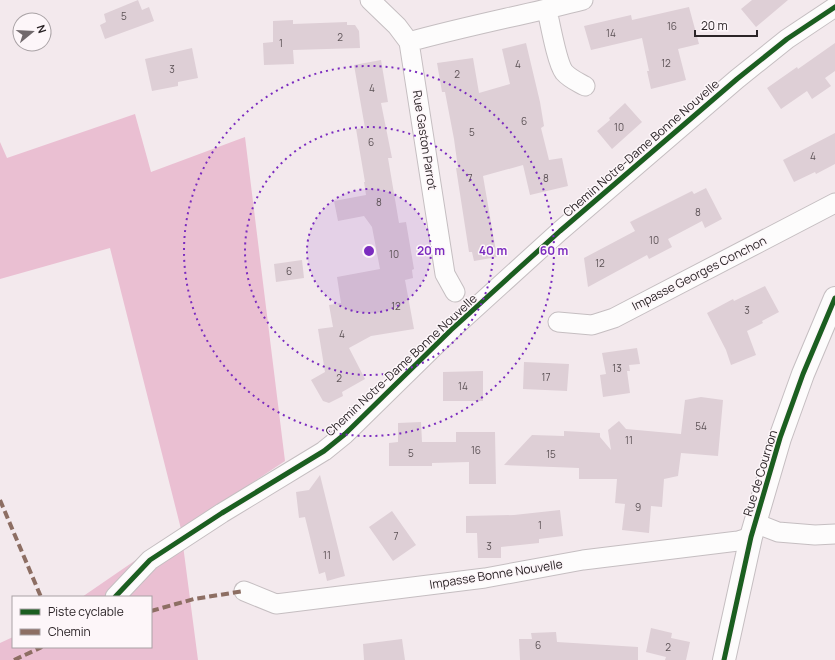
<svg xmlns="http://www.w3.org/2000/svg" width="835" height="660" font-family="Manrope,sans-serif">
<rect width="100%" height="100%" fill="#f3e9ed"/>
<path fill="#eabfd2" d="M135,114L151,172L245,137L285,461L181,530L198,660H0V643L13,637V647H151V597H82L181,529L110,248L0,279V142L7,158Z"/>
<path fill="#decfd6" d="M138,0L142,10L149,7L154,21L105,39L100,25L106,22L104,14Z
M752,0H788L756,27L741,9Z
M689,7L699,44L678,49L686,80L651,89L647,71H649L642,38L591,50L584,26L631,15L632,20Z
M293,20V24L347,22V25H355L359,31L360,48L293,50L294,64L264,65L263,43L273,42V21Z
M526,43L540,102L544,126L541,128L549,160L562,158L568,186L530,195L523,165L483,176L497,257L474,261L472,252H469L456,168H458L454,139L445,92H442L437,63L473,58L479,93L510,84L502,49Z
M835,43V71L825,78L831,86L812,99L807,91L781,109L767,88L797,67L798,69Z
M192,48L198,78L178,82V86L152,91L145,59Z
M381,60L388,102L381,103L392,158H388L399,223L406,222L414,269L412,270L413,278L405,280L414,329L371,336L349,348L365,379L342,392L343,396L329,403L323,401L311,380L325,372L318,329L333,327L329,305L341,303L337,277L380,269L372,227L364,216L338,221L334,201L366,195L364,182H365L356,129L365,128L354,65Z
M625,103L642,122L612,149L597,131L610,120L609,118Z
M835,133V164L816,174L815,172L794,182L783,160Z
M706,188L722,219L705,228L702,221L668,239L672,247L649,259L647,255L588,287L584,258L635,231L630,222L692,191L694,194Z
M302,260L304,278L276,282L274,264Z
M765,286L779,312L762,321L763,323L747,331L756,355L731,365L726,350L707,313L733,299L734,301Z
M637,348L640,364L629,365L630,371H627L630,393L603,397L600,375L606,374L602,353Z
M524,362L569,364L567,391L523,389Z
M483,371V401H443V372Z
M701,397L723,400L718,456L681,453L678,476L664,479L662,507L651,506L649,533L622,530L625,504L615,503L617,479H579V468L504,465L532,435L564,436V431L600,433V437L611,450L608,430L619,421L626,429L681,434L685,400Z
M421,422L422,442H456V432H495L496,484H469V462L432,463V466H389V443L398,442V423Z
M320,475L345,576L327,581L325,572L319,574L305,517L299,518L296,492L309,490Z
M560,510L563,536L539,539V543L501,547V558H478L477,533H466V516L514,515Z
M392,511L416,545L393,561L369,527Z
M651,628L672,633L671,638L690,642L686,660H665L666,657L646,652Z
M556,632L557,642L638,647V660H520L519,639H532L531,633Z
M402,639L405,660H364L363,644Z"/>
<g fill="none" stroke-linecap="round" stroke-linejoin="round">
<defs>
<path id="street" d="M370,0L397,26L409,42L445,274L455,292
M547,10C550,23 557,63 564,72C570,79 578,82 585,86
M409,42C466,26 525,15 583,0
M558,322L592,325L614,318L835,203
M755,523L778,532L815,535L835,534
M244,591L276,604L485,578L583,560L738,541L751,537
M115,597L150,560L222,513L324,451L345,434L451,330L560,231L737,79L787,39L835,7"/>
<path id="secondary" d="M724,660L751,537L780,438L803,374L835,298"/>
</defs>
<use href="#street" stroke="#c5bec1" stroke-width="21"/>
<use href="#secondary" stroke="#c5bec1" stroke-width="24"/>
<use href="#street" stroke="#fdfcfc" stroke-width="19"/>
<use href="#secondary" stroke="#fdfcfc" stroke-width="22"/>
<path stroke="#8d6e63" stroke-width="4" stroke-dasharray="8 4" stroke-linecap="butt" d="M0,500L41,597
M151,611L194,599L244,591
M14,660L42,647"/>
<defs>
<path id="cycleway" d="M115,597L150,560L222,513L324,451L345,434L451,330L560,231L737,79L787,39L835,7
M724,660L751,537L780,438L803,374L835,298"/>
</defs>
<use href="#cycleway" stroke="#fdf6f9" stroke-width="8"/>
<use href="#cycleway" stroke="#1b5e20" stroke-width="5"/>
</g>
<circle cx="369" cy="251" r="62" fill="#7b2cbf" fill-opacity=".12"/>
<g fill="none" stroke="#7b2cbf" stroke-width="2" stroke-dasharray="2 4">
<circle cx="369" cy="251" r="62"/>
<circle cx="369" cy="251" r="124"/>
<circle cx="369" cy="251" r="185"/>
</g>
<g text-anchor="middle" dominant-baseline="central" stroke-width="3" stroke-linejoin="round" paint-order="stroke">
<g font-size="10" fill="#5c5256">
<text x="124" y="16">5</text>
<text x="672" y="26">16</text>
<text x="611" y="33">14</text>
<text x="340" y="37">2</text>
<text x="281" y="43">1</text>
<text x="666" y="63">12</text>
<text x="518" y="64">4</text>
<text x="172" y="69">3</text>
<text x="457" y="74">2</text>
<text x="372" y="88">4</text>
<text x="524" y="121">6</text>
<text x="619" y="127">10</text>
<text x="472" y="132">5</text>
<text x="371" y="142">6</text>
<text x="813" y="156">4</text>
<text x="470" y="178">7</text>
<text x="546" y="178">8</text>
<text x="379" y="202">8</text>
<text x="698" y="212">8</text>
<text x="654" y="240">10</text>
<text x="394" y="254">10</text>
<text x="600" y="263">12</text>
<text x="289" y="271">6</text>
<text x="396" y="306">12</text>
<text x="747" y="310">3</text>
<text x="342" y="334">4</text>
<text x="617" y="368">13</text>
<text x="546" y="377">17</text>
<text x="339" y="378">2</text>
<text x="463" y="386">14</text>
<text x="701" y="426">54</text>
<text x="629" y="440">11</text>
<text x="476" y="450">16</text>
<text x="411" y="453">5</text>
<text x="551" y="454">15</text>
<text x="638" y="507">9</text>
<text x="540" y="525">1</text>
<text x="396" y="536">7</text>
<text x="489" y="546">3</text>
<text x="327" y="555">11</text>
<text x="538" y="645">6</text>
<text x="668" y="647">2</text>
</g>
<g font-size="12" fill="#2b2427" stroke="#fdf6f9">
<text transform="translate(425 140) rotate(81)">Rue Gaston Parrot</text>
<text transform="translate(641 148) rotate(-41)">Chemin Notre-Dame Bonne Nouvelle</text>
<text transform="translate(699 273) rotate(-27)">Impasse Georges Conchon</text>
<text transform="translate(401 365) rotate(-43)">Chemin Notre-Dame Bonne Nouvelle</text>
<text transform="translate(760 473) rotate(-73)">Rue de Cournon</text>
<text transform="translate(496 574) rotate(-9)">Impasse Bonne Nouvelle</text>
</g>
</g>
<circle cx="369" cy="251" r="6" fill="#7b2cbf" stroke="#fdf6f9" stroke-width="2"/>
<g font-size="12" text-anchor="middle" font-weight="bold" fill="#7b2cbf" stroke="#fdf6f9" stroke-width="3" stroke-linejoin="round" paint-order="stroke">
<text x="431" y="255">20 m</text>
<text x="493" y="255">40 m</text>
<text x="554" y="255">60 m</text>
</g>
<rect x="12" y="596" width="140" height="52" fill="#fdf6f9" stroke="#a9a2a5"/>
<rect x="20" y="609" width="20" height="6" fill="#1b5e20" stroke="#a9a2a5"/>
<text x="48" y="616" font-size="12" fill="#2b2427">Piste cyclable</text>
<rect x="20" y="629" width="20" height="6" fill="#8d6e63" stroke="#a9a2a5"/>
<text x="48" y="636" font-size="12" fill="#2b2427">Chemin</text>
<g transform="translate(32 32) rotate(72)"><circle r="19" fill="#fdf6f9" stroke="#a9a2a5"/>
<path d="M0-3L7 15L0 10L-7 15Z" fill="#71696c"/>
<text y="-6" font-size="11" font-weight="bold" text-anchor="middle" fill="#2b2427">N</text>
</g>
<path d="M695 30v6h62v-6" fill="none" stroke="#2b2427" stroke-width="2"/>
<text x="701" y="30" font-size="12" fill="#2b2427" stroke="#fdf6f9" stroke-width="3" paint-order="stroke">20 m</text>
</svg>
